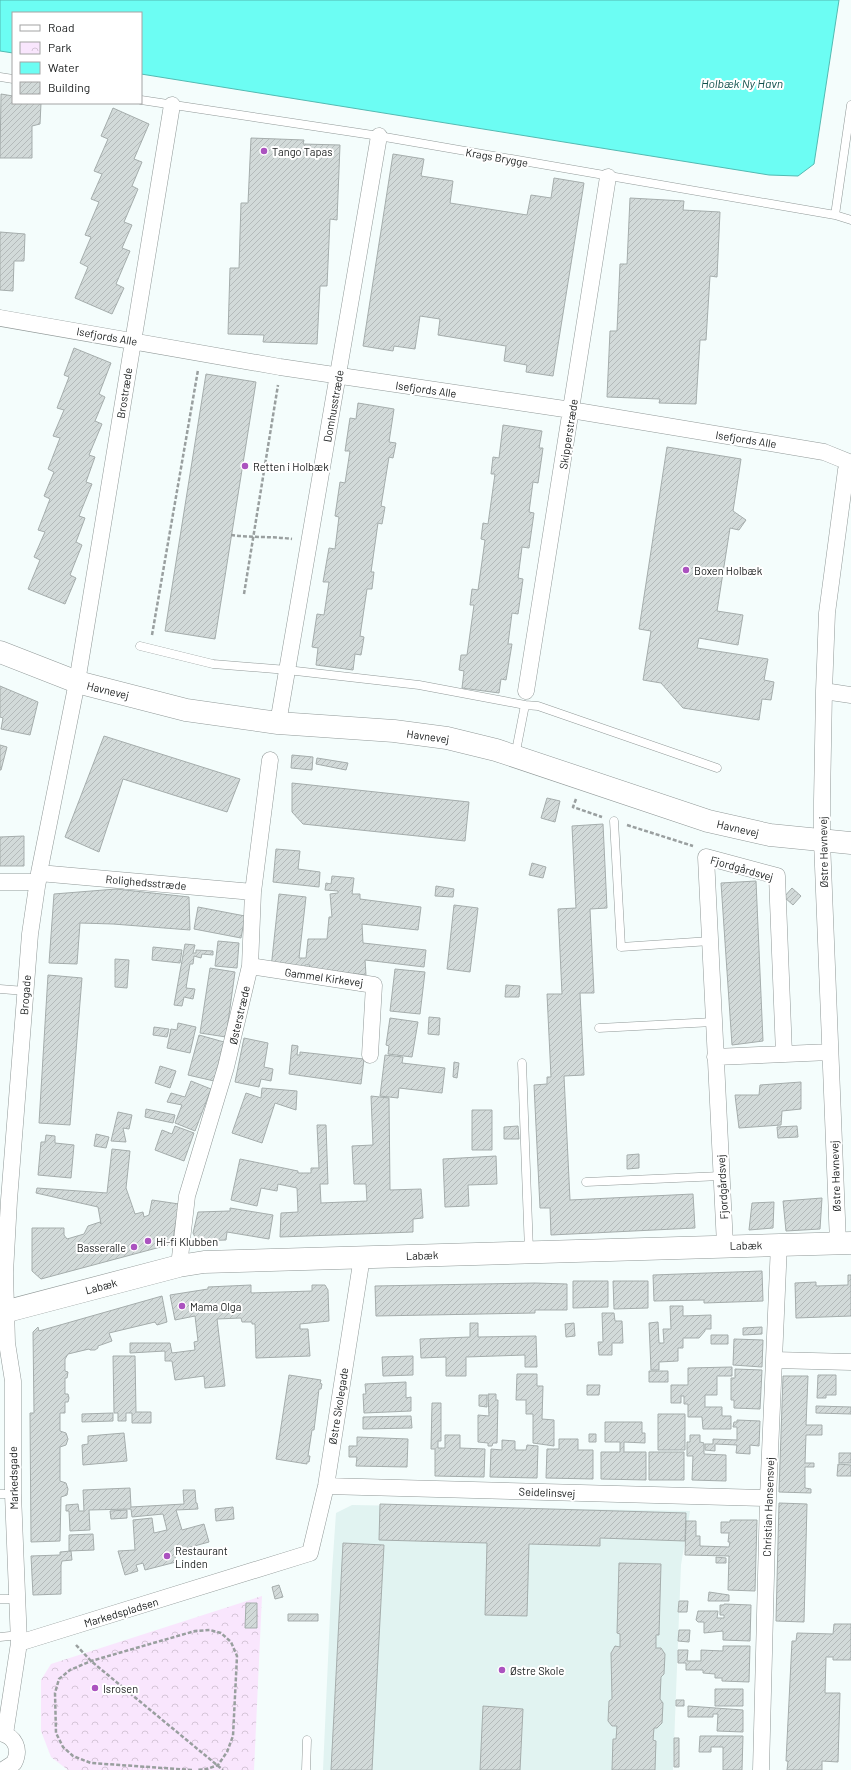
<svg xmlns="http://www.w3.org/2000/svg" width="851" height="1770" font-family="Barlow,sans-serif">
<defs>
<pattern id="park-crowns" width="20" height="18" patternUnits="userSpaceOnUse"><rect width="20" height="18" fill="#f9e6fd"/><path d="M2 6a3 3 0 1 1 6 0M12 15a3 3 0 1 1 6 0" fill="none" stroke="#d5c5d8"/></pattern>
<pattern id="building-hatch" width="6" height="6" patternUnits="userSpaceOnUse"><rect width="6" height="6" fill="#d2dad9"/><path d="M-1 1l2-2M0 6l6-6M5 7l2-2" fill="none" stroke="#b4baba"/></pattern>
</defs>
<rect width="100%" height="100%" fill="#f4fdfc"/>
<path fill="#e1f3f1" d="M352,1505L690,1511L681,1565L673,1770H323L332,1571L336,1513Z"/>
<path fill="url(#park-crowns)" d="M262,1596L254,1770H68L51,1757L41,1731V1680L51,1664Z"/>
<path fill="#6cfdf3" stroke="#53bab2" d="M0,0H839L814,164L798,176L769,175L141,74V13H13V53L0,51Z"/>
<path fill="url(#building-hatch)" stroke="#a5adac" d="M1,94L13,96V103H41L40,124L32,126V158H0Z
M113,108L149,124L134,159L142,162L132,186L138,189L124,222L132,225L122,248L130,251L116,284L124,288L112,314L75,298L88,267L80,263L91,237L85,235L99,202L91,199L102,174L94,171L108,139L101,136Z
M251,138L304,140L303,144L340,145L337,220L330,219L327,286H320L317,344L263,342L264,335L228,334L230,268H239L241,203H248Z
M393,154L424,159L421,176L453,181L450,203L527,215L531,195L551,198L554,178L584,183L553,376L526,372L527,365L504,361L506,346L438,335L440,319L420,316L415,349L394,346L393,351L363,346Z
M630,198L684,201L683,210L720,212L717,277L710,276L706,340H700L696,404L659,403L660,399L607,397L610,331H617L620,264H627Z
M0,232L25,234L24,261H14L13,291L0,290Z
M74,348L111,363L99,394L105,397L95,421L102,424L89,455L95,457L86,482L92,484L79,516L85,518L76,542L82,545L70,575L76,578L65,604L28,589L40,560L34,557L45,532L38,530L50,499L44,496L54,472L48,469L60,438L53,436L64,410L57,408L69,377L64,375Z
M206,374L256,382L215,639L165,631Z
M358,403L394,409L389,442L396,443L393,458L389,457L381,506L385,507L382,524L378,523L371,572H374L372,589H367L360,636L364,637L361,655L355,654L353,670L316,665L318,648L312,647L317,614L324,615L329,582H323L329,548L335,549L339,517L335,516L340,482L345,483L350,451H345L350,418L356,419Z
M503,425L542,431L539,448H543L538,483L533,482L529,512L534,513L529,548L522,547L518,578L523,579L518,614L512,613L508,644H512L506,680L501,679L499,693L462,688L464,671L459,670L461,655H467L474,605H470L472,589L478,590L485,540L481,539L483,523L488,524L495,474H491L493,457L499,458Z
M667,447L741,459L733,511L746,520L739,530L730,528L717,611L743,615L738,645L699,638L697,648L768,659L764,680L774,682L771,700L762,699L759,720L683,708L661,683L643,680L651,631L639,629Z
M0,686L38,702L30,735L1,729L3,718L0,717Z
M104,736L240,779L227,812L123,779L99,852L65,837Z
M0,745L7,747L1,770H0Z
M292,755L313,757L312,770L291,768Z
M317,758L348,763L346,770L316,764Z
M292,783L469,802L465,841L303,824L292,812Z
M547,798L560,801L555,822L541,818Z
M603,824L607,908L590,909L594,993H580L584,1075L564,1076L570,1200L693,1194L695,1228L551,1235L550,1208H540L534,1085L547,1084V1077H551L547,994H562L558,909L576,908L572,826Z
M24,836V866H0V837Z
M276,849L300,851L298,869L320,872L319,887L273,882Z
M532,863L546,867L543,878L529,875Z
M332,876L354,878L352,894H360V899L421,907L418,930L362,924L363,943L426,950L424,967L365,960L366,975L309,969L310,965H305L304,972L271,968L279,894L306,897L299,958H306L308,939H327L329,917H332L330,894L338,893V891L325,890L326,883L331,884Z
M756,881L763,1041L732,1045L721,883Z
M436,886L454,889L453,897L435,896Z
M792,888L801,896L793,905L784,897Z
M116,889L189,897L190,930L113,924L80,923L77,964L49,963L54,894Z
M454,905L478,908L470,972L447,969Z
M198,907L245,916L241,938L194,929Z
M218,941L239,943L237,968L215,966Z
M185,944L195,945L193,953H196V950L213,951V955L202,954L201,958L194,956L193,964H190L186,988L195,989L193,999L184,997L182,1006L174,1005Z
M153,947L182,950L180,963L152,960Z
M115,959L129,960L127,988L115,987Z
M210,968L235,972L226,1037L200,1033Z
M395,969L425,972L420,1014L390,1011Z
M48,975L82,978L70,1125L39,1123Z
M506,985L520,986L519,997H505Z
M429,1017L440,1018L439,1035L428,1034Z
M390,1018L418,1022L412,1057L388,1054L389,1046L386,1045Z
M178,1023L196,1027L190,1053L167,1048L171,1029L177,1030Z
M154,1027L169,1029L167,1037L153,1035Z
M199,1035L224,1042L214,1081L188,1075Z
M244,1038L268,1043L264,1067L273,1069L271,1081L261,1079L259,1087L235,1082Z
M292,1045L298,1046L297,1055H300V1052L364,1059L361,1084L289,1074Z
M385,1055L403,1057L402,1063L445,1068L442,1093L399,1088L398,1098L380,1096Z
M454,1062L459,1063L457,1078L453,1077Z
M160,1066L176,1071L170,1088L155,1083Z
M191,1081L211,1089L195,1131L175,1123L182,1105L167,1102L171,1093L185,1097Z
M801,1082V1109L782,1111L781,1125L739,1128L735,1095H759L760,1085Z
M262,1088L297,1091L296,1110L275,1103L262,1143L232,1133L246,1093L261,1098Z
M371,1096L389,1098L390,1190L421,1189L423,1218L413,1219V1232L280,1237L281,1213L298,1212L297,1188L278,1184L277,1191L261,1188L257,1206L231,1200L240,1159L298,1171V1173H311V1168H319L317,1125H326L328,1184H320L321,1203L367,1201L366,1184H354L352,1146L373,1145Z
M146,1109L175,1115L173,1123L145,1117Z
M472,1110H492V1150H472Z
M118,1112L132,1115L129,1129L123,1128L126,1142L111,1141Z
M175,1126L194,1133L184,1161L155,1150L162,1130L172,1134Z
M518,1126L519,1139H504V1127Z
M797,1126L798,1137L778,1138L777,1127Z
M96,1134L109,1137L106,1148L94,1146Z
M46,1135L55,1136V1143L74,1145L71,1178L38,1175L41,1142H45Z
M112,1149L130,1151L126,1188L135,1214L143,1212L144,1217L149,1215L152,1200L179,1204L173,1239L168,1245L41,1279L32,1271V1228H64V1235L67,1239L84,1234L88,1226L100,1222L101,1224L98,1207L36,1193L37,1188L107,1193Z
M639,1154V1168L627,1169V1155Z
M496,1156L497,1184L468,1185L469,1206L445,1207L443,1159Z
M822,1198L820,1229L786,1231L783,1201Z
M774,1202L773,1228L749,1230L752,1203Z
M230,1208L273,1215L269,1239L227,1232L226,1240L197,1241L193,1233L198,1212L230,1211Z
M762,1271L763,1301L704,1303V1300L654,1301L653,1275Z
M848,1275H851V1316L796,1318L795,1283L816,1282V1286L848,1285Z
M573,1281H608V1307L573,1308Z
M613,1281H648V1308L614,1309Z
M535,1283L567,1284V1310H535V1313L376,1316L375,1286Z
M251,1285V1293L312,1291V1285H325L328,1290L329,1321L300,1324V1329H308L310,1356L256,1358L255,1324H252V1322H242L241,1318L217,1319L225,1386L205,1388L204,1376L175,1380L172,1361H165V1351L130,1353V1343H170L172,1353L195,1350L194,1342L198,1341L195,1316L175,1320L170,1295L208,1289V1287Z
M162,1296L167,1322L157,1325L155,1322L109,1333L112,1341L98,1346V1348L95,1350H90L89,1349L68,1354L65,1359V1371L68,1372L67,1378H65V1394H68L69,1398L68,1402H65V1413H60V1431L66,1433L68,1439L66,1445L60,1447V1481L66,1483L68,1489L67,1495L61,1497L60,1541L31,1542L30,1413H34L33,1332L38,1327L39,1331Z
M670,1306H683V1316L711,1315V1329H705V1331L699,1338H683V1348H678V1361L659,1362V1370H651L649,1323L658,1322L659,1343H664L663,1329H671Z
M602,1313H614L615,1321H622L623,1343H612V1355H599L598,1342H603Z
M470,1323H478V1337L536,1336L537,1367H525V1355L466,1357V1376H446V1357L421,1358L420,1339L470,1337Z
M574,1323L575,1336L566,1337L565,1324Z
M762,1327V1334L743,1335V1328Z
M711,1335H728V1344H711Z
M734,1339L763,1340L762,1367L733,1365Z
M113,1356H135L136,1412H151V1423H132V1413H126V1421H118V1413H114Z
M413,1356V1375L383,1376L382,1357Z
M732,1367V1376H717V1395H705V1407H722V1416H731V1429H703L702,1417H688V1404H684V1396H681V1403H671V1385H688V1368Z
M735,1369L762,1370L760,1409L734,1408V1400H731V1378H735Z
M649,1371H668V1382H649Z
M517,1374H537V1386H543L542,1419L554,1420V1446L533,1443V1414H526V1400H516Z
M289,1375L321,1380L320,1383L322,1384L321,1389H319L314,1430H312L308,1456H310L309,1462H307V1464L276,1459Z
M818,1375H836V1395H826V1398H817Z
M783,1376H808L806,1425H822V1435H806L805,1463H814V1467H805V1488L811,1489V1493L779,1492Z
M406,1382V1398L411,1397V1411L364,1413L363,1394H366L365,1384Z
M587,1385H600L599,1395H587Z
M488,1394H496V1400H498L497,1443H493L492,1446H488V1443L478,1442V1415L489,1416Z
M479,1395H487V1407L479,1406Z
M432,1403H441V1441H438V1448H445V1435H460V1448L485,1449L484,1477L435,1476V1449H431Z
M816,1406L851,1407V1414L816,1413Z
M113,1413V1421L82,1422V1414Z
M658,1414H685V1450H658Z
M411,1416L412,1428L363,1429V1417Z
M737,1420L760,1421L759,1446L750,1445V1454L736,1453L737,1445L715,1444V1451L705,1450V1444H713V1439L737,1440V1427H733L734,1422H737Z
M605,1422H642V1433H645V1443L624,1442V1452H646V1480L601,1479V1452H620V1442H605Z
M124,1433L127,1461L83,1465L82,1445L88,1444V1436Z
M589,1434H596V1442H589Z
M690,1435H700V1442L704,1443V1454L726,1455V1481L692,1480L693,1456H687V1442H690Z
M357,1437L408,1439L407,1467L356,1466L357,1457H349V1446H357Z
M559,1439H578V1450H593V1479L546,1478L547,1449H559Z
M502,1440L515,1441V1450H526L527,1445L538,1446L537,1478L490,1477L491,1449L502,1450Z
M649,1452H684V1480H649Z
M839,1453H851V1463H839Z
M838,1464L851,1465V1476H837Z
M130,1488L131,1507L184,1504L183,1490H195L196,1503H197L198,1509L176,1510L182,1530L204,1524L209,1542L187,1548L188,1552L175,1556L176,1562L145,1570L143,1563L136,1565L138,1571L125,1575L118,1551L135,1550L133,1520L152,1518L154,1533L167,1530L163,1514L132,1517L131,1509L89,1510L90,1530L70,1531L69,1511H66V1505L78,1504L79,1511H84L83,1490Z
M779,1503L807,1504L804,1622L776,1621Z
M380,1504L686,1513L685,1541L600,1538V1546L529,1544L527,1616L485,1615L487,1543L379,1540Z
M233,1507L234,1519L216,1521L215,1509Z
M127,1510V1518L111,1519L110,1511Z
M730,1520H757L755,1591L728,1590L729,1556L685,1555L686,1521H696V1536H700V1546L729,1547L730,1542H728L729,1533H721V1522H730Z
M93,1534L94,1550L69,1551V1535Z
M343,1543L384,1545L372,1770H331Z
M71,1551L72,1560L62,1561L61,1565V1594L33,1595L31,1556L60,1555V1552Z
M716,1557L726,1558V1563H716Z
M619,1563L661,1564L659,1635H656V1648H661L665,1654L664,1674L661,1677L660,1699L663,1703L662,1723L657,1728H654L653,1740L656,1741L655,1770H612L613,1739H616L617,1726H612L608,1721L609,1701L612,1699L611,1653L615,1646L620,1647V1634L617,1633Z
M279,1585L283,1597L275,1599L272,1587Z
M709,1592L729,1595V1601H708Z
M679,1601H688L687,1612H678Z
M246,1603H257V1628H245Z
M724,1604L751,1605L750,1641L723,1640V1631L704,1633V1622H698L696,1620L698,1611H718L717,1618H724V1615H720V1605H724Z
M288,1614H318V1621H288Z
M834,1624H851V1660H833V1657H826L825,1693H840L838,1762L822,1761V1770H787L788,1761H786L792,1641H796L797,1633L833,1634Z
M679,1630H690L689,1642L678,1641Z
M723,1646H750L749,1682L722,1681V1678H715V1674L703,1673V1670H686V1663H678V1650H688L687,1661H701V1650L723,1651Z
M715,1689H743V1706H715Z
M676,1700H684V1706H676Z
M483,1706L523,1709L520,1770H480Z
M688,1706L743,1710V1732L717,1731L718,1714H713V1717H688Z
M700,1736H743L742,1770H723V1747H711V1752H699Z
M674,1738H679V1767H674Z"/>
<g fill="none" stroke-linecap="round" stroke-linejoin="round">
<defs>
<path id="lane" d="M0,77L13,79
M141,100L379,136L835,215L851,220
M835,215L851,105
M140,646L213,664L287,670L419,685L525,705
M515,756L525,705L538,706L717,768
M614,821L621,947L710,941
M0,989L25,991
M599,1028L713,1022
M522,1063L529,1251
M586,1182L721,1176
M0,1494H13
M0,1599H17
M0,1637L19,1635
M306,1770L307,1740"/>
<path id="street" d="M0,318L280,367L571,410L824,452L851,463
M526,691L608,177
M824,691L851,695
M278,723L379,136
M39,873L253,892
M0,882H38
M250,966L374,985L370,1055
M715,1057L830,1052
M838,1243L822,841V801L824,691L827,613L846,470L851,464
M725,1245L706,857L777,876L784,1054
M179,1266L187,1196L226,1067L250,966L253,892L270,760
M774,1360L851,1362
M326,1486L768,1498
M19,1643L310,1553L326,1486L362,1257
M0,1733C15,1736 21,1749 14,1763L3,1770
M5,1734L19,1643L13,1494V1381L7,1343L5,1273L9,1200L30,934L39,873L77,682L172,105
M761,1770L768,1498L779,1244"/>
<path id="secondary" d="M0,652L77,682L186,710L278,723L394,731L447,738L496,750L708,821L770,835L851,843
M0,1313L179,1266L204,1262L851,1243"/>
</defs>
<use href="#lane" stroke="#919998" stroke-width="9"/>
<use href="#street" stroke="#919998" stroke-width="17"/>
<use href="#secondary" stroke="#919998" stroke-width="23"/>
<path stroke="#999f9f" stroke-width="2.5" stroke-dasharray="4 2" stroke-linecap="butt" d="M231,535C252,538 272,536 292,539
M244,594L278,385
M152,635L198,370
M576,799L573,807L602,817
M627,825L693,846
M76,1645L91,1661L223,1770
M192,1770L91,1763L73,1756L63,1747L56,1733L55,1693L59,1679L70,1670L91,1661L195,1631L210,1630L221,1633L231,1642L237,1656L233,1736L227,1752L218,1765L207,1769L197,1770"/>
<use href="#lane" stroke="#fff" stroke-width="8"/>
<use href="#street" stroke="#fff" stroke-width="16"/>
<use href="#secondary" stroke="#fff" stroke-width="22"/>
</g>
<g fill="#ab52bf" stroke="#fff" stroke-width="1.5">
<circle cx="264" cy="151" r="4"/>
<circle cx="245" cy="466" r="4"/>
<circle cx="686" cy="570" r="4"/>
<circle cx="148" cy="1241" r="4"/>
<circle cx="134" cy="1247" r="4"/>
<circle cx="182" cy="1306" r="4"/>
<circle cx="167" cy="1556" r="4"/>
<circle cx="502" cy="1670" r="4"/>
<circle cx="95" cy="1688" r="4"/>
</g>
<g text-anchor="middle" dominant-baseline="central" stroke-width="4" stroke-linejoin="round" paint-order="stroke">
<g font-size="11" fill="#191c1c" stroke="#fff" text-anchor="start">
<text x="272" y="151">Tango Tapas</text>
<text x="253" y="466">Retten i Holbæk</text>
<text x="694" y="570">Boxen Holbæk</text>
<text x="156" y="1241">Hi-fi Klubben</text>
<text x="126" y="1247" text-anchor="end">Basseralle</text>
<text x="190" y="1306">Mama Olga</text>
<text x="175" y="1550">Restaurant<tspan x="175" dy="13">Linden</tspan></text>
<text x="510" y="1670">Østre Skole</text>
<text x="103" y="1688">Isrosen</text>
</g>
<g font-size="11" fill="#191c1c" stroke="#fff">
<text transform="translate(497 157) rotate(10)">Krags Brygge</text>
<text transform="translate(107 336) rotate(10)">Isefjords Alle</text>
<text transform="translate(426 389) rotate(8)">Isefjords Alle</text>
<text transform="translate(124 393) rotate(-81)">Brostræde</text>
<text transform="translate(333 406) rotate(-80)">Domhusstræde</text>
<text transform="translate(568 434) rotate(-81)">Skipperstræde</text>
<text transform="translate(746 439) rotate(9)">Isefjords Alle</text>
<text transform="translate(108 690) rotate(14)">Havnevej</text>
<text transform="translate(428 736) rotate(8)">Havnevej</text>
<text transform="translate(738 828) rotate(13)">Havnevej</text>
<text transform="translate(823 852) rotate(-91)">Østre Havnevej</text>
<text transform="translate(742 868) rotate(16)">Fjordgårdsvej</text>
<text transform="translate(146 882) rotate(5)">Rolighedsstræde</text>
<text transform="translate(324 977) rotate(8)">Gammel Kirkevej</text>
<text transform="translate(25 995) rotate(-86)">Brogade</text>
<text transform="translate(239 1015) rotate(-77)">Østerstræde</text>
<text transform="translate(835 1176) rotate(-92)">Østre Havnevej</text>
<text transform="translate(722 1187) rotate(-93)">Fjordgårdsvej</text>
<text transform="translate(746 1245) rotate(-1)">Labæk</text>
<text transform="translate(422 1255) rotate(-2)">Labæk</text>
<text transform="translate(101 1286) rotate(-15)">Labæk</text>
<text transform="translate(338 1406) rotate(-81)">Østre Skolegade</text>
<text transform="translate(13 1478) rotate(-91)">Markedsgade</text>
<text transform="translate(547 1492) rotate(2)">Seidelinsvej</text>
<text transform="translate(768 1507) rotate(-88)">Christian Hansensvej</text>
<text transform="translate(121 1612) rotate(-17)">Markedspladsen</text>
</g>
<g font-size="12" font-style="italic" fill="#10504c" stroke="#fff">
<text x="742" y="83">Holbæk Ny Havn</text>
</g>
</g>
<rect x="12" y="12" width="130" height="92" fill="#ffffff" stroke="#a3a4a4"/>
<rect x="20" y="25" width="20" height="6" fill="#ffffff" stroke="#a3a4a4"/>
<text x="48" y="32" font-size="12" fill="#191c1c">Road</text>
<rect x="20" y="42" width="20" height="12" fill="url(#park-crowns)" stroke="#a3a4a4"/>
<text x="48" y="52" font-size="12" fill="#191c1c">Park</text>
<rect x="20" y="62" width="20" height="12" fill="#6cfdf3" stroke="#a3a4a4"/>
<text x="48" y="72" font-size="12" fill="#191c1c">Water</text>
<rect x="20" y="82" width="20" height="12" fill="url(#building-hatch)" stroke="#a3a4a4"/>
<text x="48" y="92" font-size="12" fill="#191c1c">Building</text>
</svg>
